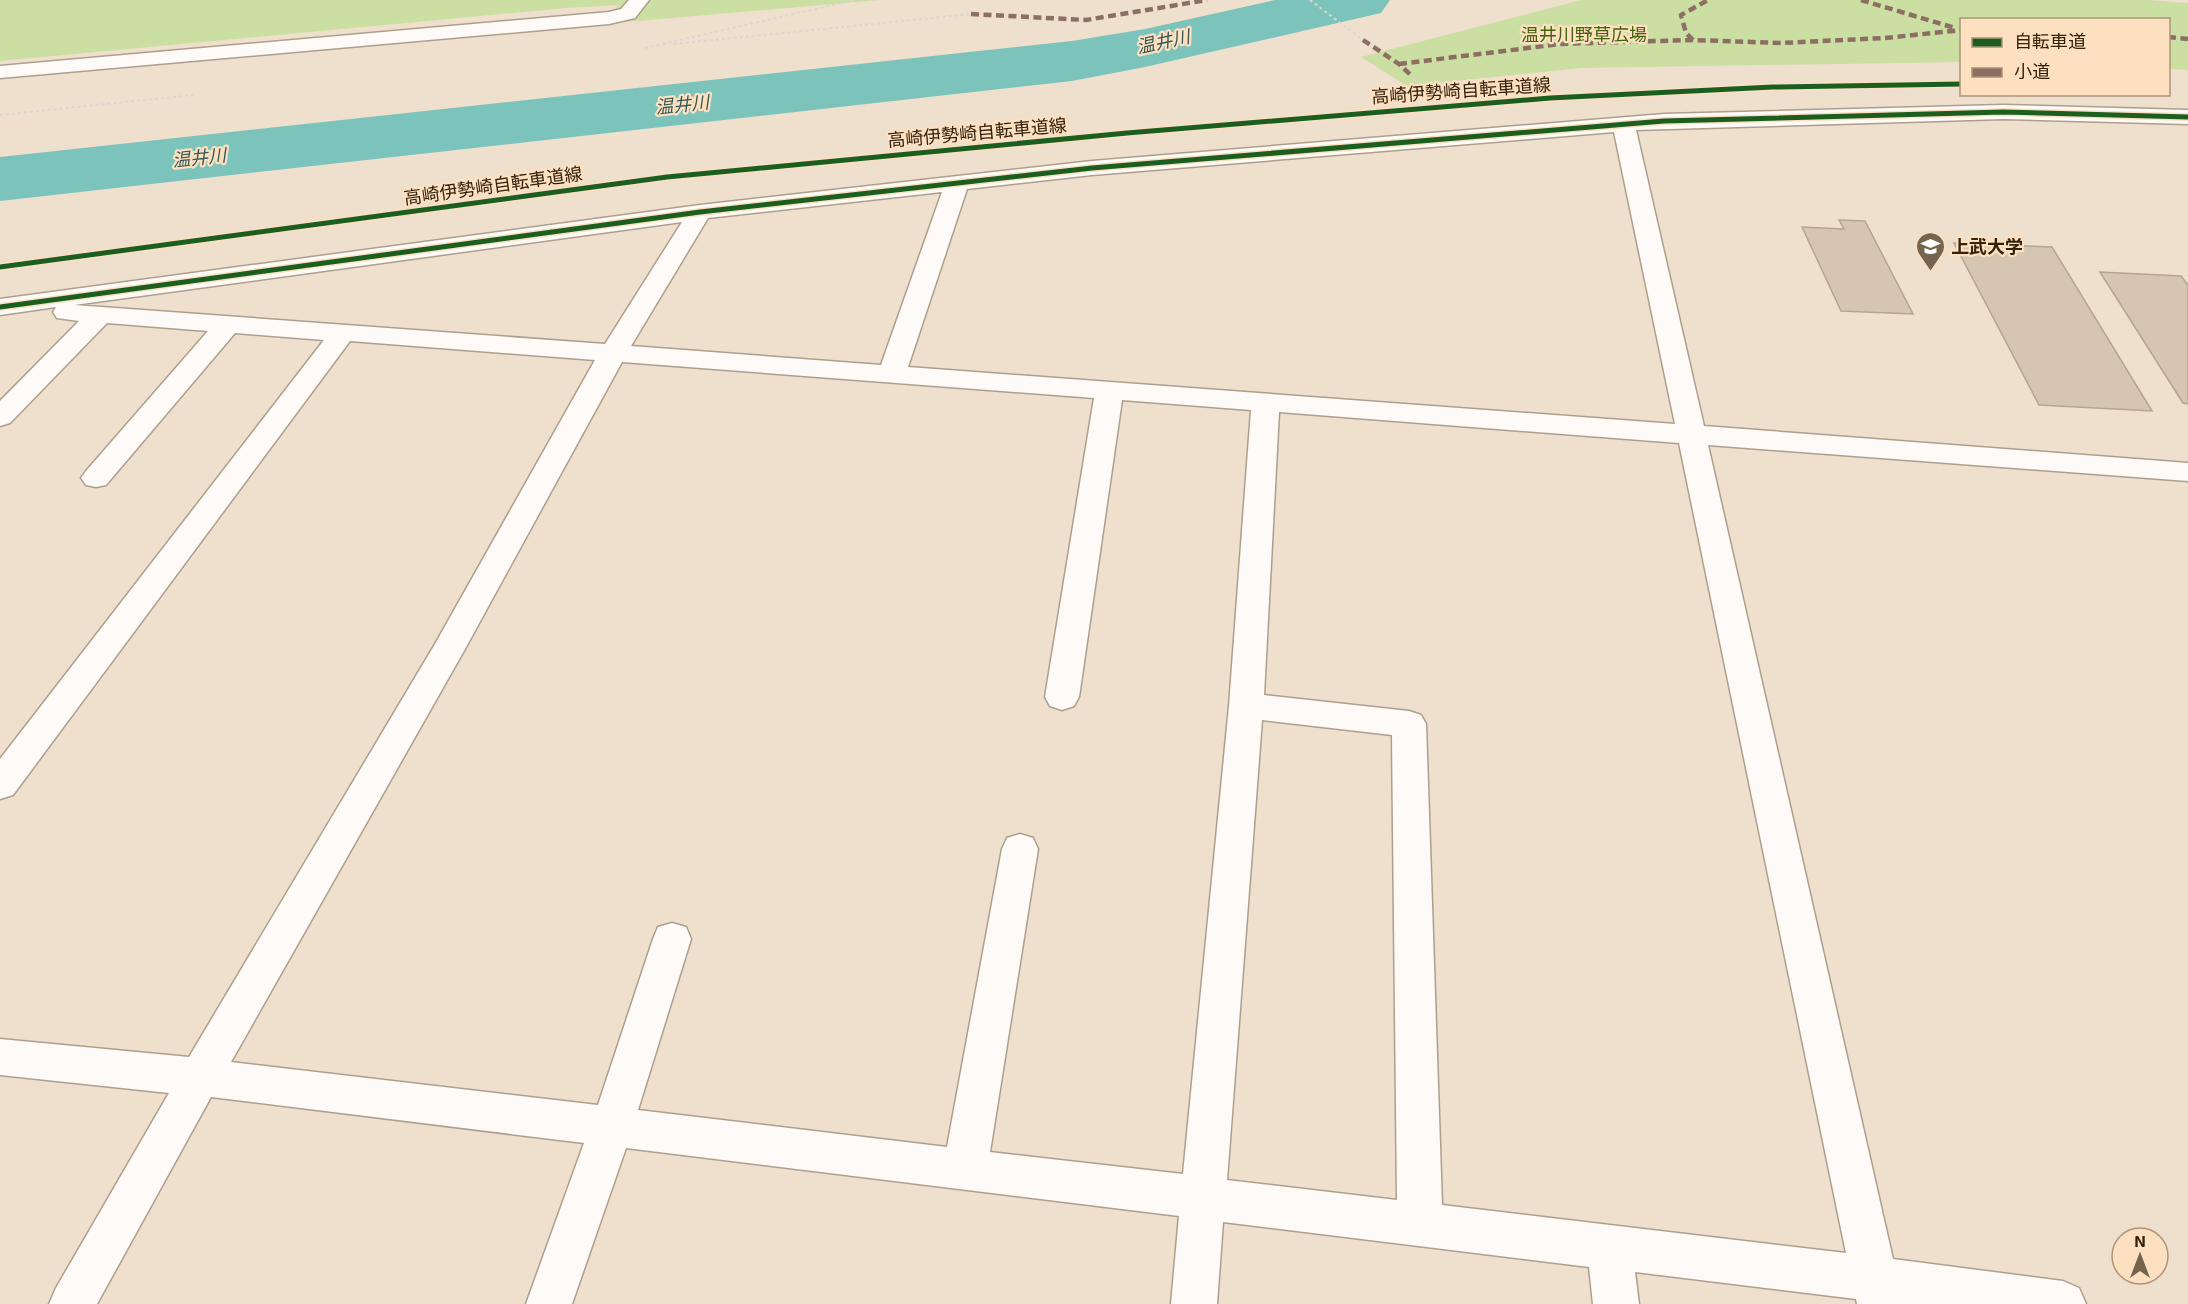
<svg xmlns="http://www.w3.org/2000/svg" width="2188" height="1304" font-family="'Exo 2','Noto Sans JP',sans-serif">
<rect width="100%" height="100%" fill="#efdfcd"/>
<path fill="#ccdfa3" d="M0,0H879L603,24L618,5L567,8L0,61Z
M1581,0H2148L2188,3V70L2169,69L2168,20H1962L1961,62L1581,68L1407,86L1361,57Z"/>
<g fill="none" stroke-linecap="round" stroke-linejoin="round">
<path fill="#7cc4bb" fill-rule="evenodd" d="M1275,0H1390L1381,13L1145,67L1072,81L0,201V157L1072,41L1145,29Z"/>
</g>
<path fill="#d6c5b1" stroke="#b4a593" stroke-width="1.5" d="M1839,220L1865,221L1913,314L1841,311L1802,227L1844,229Z
M1954,243L2052,247L2152,411L2039,405Z
M2100,272L2181,276L2188,285V404L2183,403Z"/>
<g fill="none" stroke-linecap="round" stroke-linejoin="round">
<defs>
<path id="minor" d="M629,0H649L635,18L609,24L0,78V66L609,12L621,9Z
M2003,105L2188,110V124L2003,119L1636,130L1704,426L2188,463V481L1708,445L1893,1259L2063,1281L2079,1288L2086,1304H1857L1856,1299L1635,1272L1639,1304H1593L1589,1267L1223,1222L1217,1304H1171L1179,1216L626,1148L572,1304H526L584,1143L211,1097L97,1304H49L56,1288L169,1093L0,1075V1039L189,1057L435,644L595,360L350,341L13,795L0,799V759L324,340L235,333L106,485L96,487L86,485L81,478L86,471L208,331L107,323L10,423L0,426V401L79,321L57,318L53,312L56,307L0,315V299L700,205L1092,161L1664,114ZM1614,132L1675,424L908,367L967,189L1092,175ZM942,192L881,365L631,346L708,218ZM682,222L605,344L74,305ZM622,362L1094,398L1045,697L1050,706L1062,710L1074,706L1079,697L1122,400L1251,410L1229,706L1183,1174L990,1152L1038,849L1033,838L1020,834L1007,838L1002,849L947,1147L638,1110L691,939L686,927L672,923L658,927L653,939L598,1105L231,1062L465,649ZM1279,412L1679,443L1846,1253L1442,1205L1426,724L1421,715L1409,711L1264,695ZM1262,720L1392,735L1397,1200L1227,1180Z"/>
</defs>
<use href="#minor" stroke="#ae9f8d" stroke-width="3"/>
<path stroke="#dbd6d0" stroke-width="2" stroke-dasharray="3 3" stroke-linecap="butt" d="M1310,0L1363,40
M674,44L971,14
M645,48L855,0
M1413,77L1434,102
M0,115L193,95"/>
<use href="#minor" fill="#fdfaf8" fill-rule="evenodd"/>
<path stroke="#8d6e63" stroke-width="4.5" stroke-dasharray="8 4.5" stroke-linecap="butt" d="M1861,0L1955,28
M971,14L1086,20L1207,0
M2168,37L2188,39
M1363,40L1399,64L1413,77
M1693,40L1686,33L1681,15L1708,0
M1399,64L1560,44L1693,40L1781,43L1885,38L1962,30"/>
<defs>
<path id="cycleway" d="M0,267L667,177L1127,133L1550,98L1773,87L1962,84
M0,307L700,212L1092,168L1664,121L2003,112L2188,117"/>
</defs>
<use href="#cycleway" stroke="#fce0c0" stroke-width="8"/>
<use href="#cycleway" stroke="#1b5e20" stroke-width="5"/>
</g>
<defs>
<symbol id="university-pin" viewBox="-11 -11 22 30"><path d="M0 17L-7.5 6A9.5 9.5 0 1 1 7.5 6Z" fill="#75644f" stroke="#fce0c0"/><path d="M0-5L7-2L0 1L-7-2ZM-4 1L0 2.5L4 1V4Q0 6-4 4Z" fill="#fff"/></symbol>
</defs>
<g fill-rule="evenodd">
<use href="#university-pin" x="1914" y="230" width="33" height="45"/>
</g>
<g text-anchor="middle" dominant-baseline="central" stroke-width="4.5" stroke-linejoin="round" paint-order="stroke">
<g font-size="18" fill="#40630b" stroke="#fce0c0">
<text x="1584" y="34">温井川野草広場</text>
</g>
<g font-size="18" font-style="italic" fill="#355754" stroke="#fce0c0">
<text transform="translate(1163 41) rotate(-12)">温井川</text>
<text transform="translate(682 104) rotate(-6)">温井川</text>
<text transform="translate(199 157) rotate(-6)">温井川</text>
</g>
<g font-size="18" fill="#33210b" stroke="#fce0c0">
<text transform="translate(1461 90) rotate(-4)">高崎伊勢崎自転車道線</text>
<text transform="translate(977 132) rotate(-5)">高崎伊勢崎自転車道線</text>
<text transform="translate(493 185) rotate(-8)">高崎伊勢崎自転車道線</text>
</g>
<g font-size="18" font-weight="bold" fill="#33210b" stroke="#fce0c0" text-anchor="start">
<text x="1951" y="246">上武大学</text>
</g>
</g>
<rect x="1960" y="18" width="210" height="78" fill="#fce0c0" stroke="#ac9478" stroke-width="1.5"/>
<rect x="1972" y="38" width="30" height="9" fill="#1b5e20" stroke="#ac9478" stroke-width="1.5"/>
<text x="2014" y="48" font-size="18" fill="#33210b">自転車道</text>
<rect x="1972" y="68" width="30" height="9" fill="#8d6e63" stroke="#ac9478" stroke-width="1.5"/>
<text x="2014" y="78" font-size="18" fill="#33210b">小道</text>
<g transform="translate(2140 1256)"><circle r="28" fill="#fce0c0" stroke="#ac9478" stroke-width="1.5"/>
<path d="M0-4.5L10 22L0 15L-10 22Z" fill="#75644f"/>
<text y="-9" font-size="16" font-weight="bold" text-anchor="middle" fill="#33210b">N</text>
</g>
</svg>
